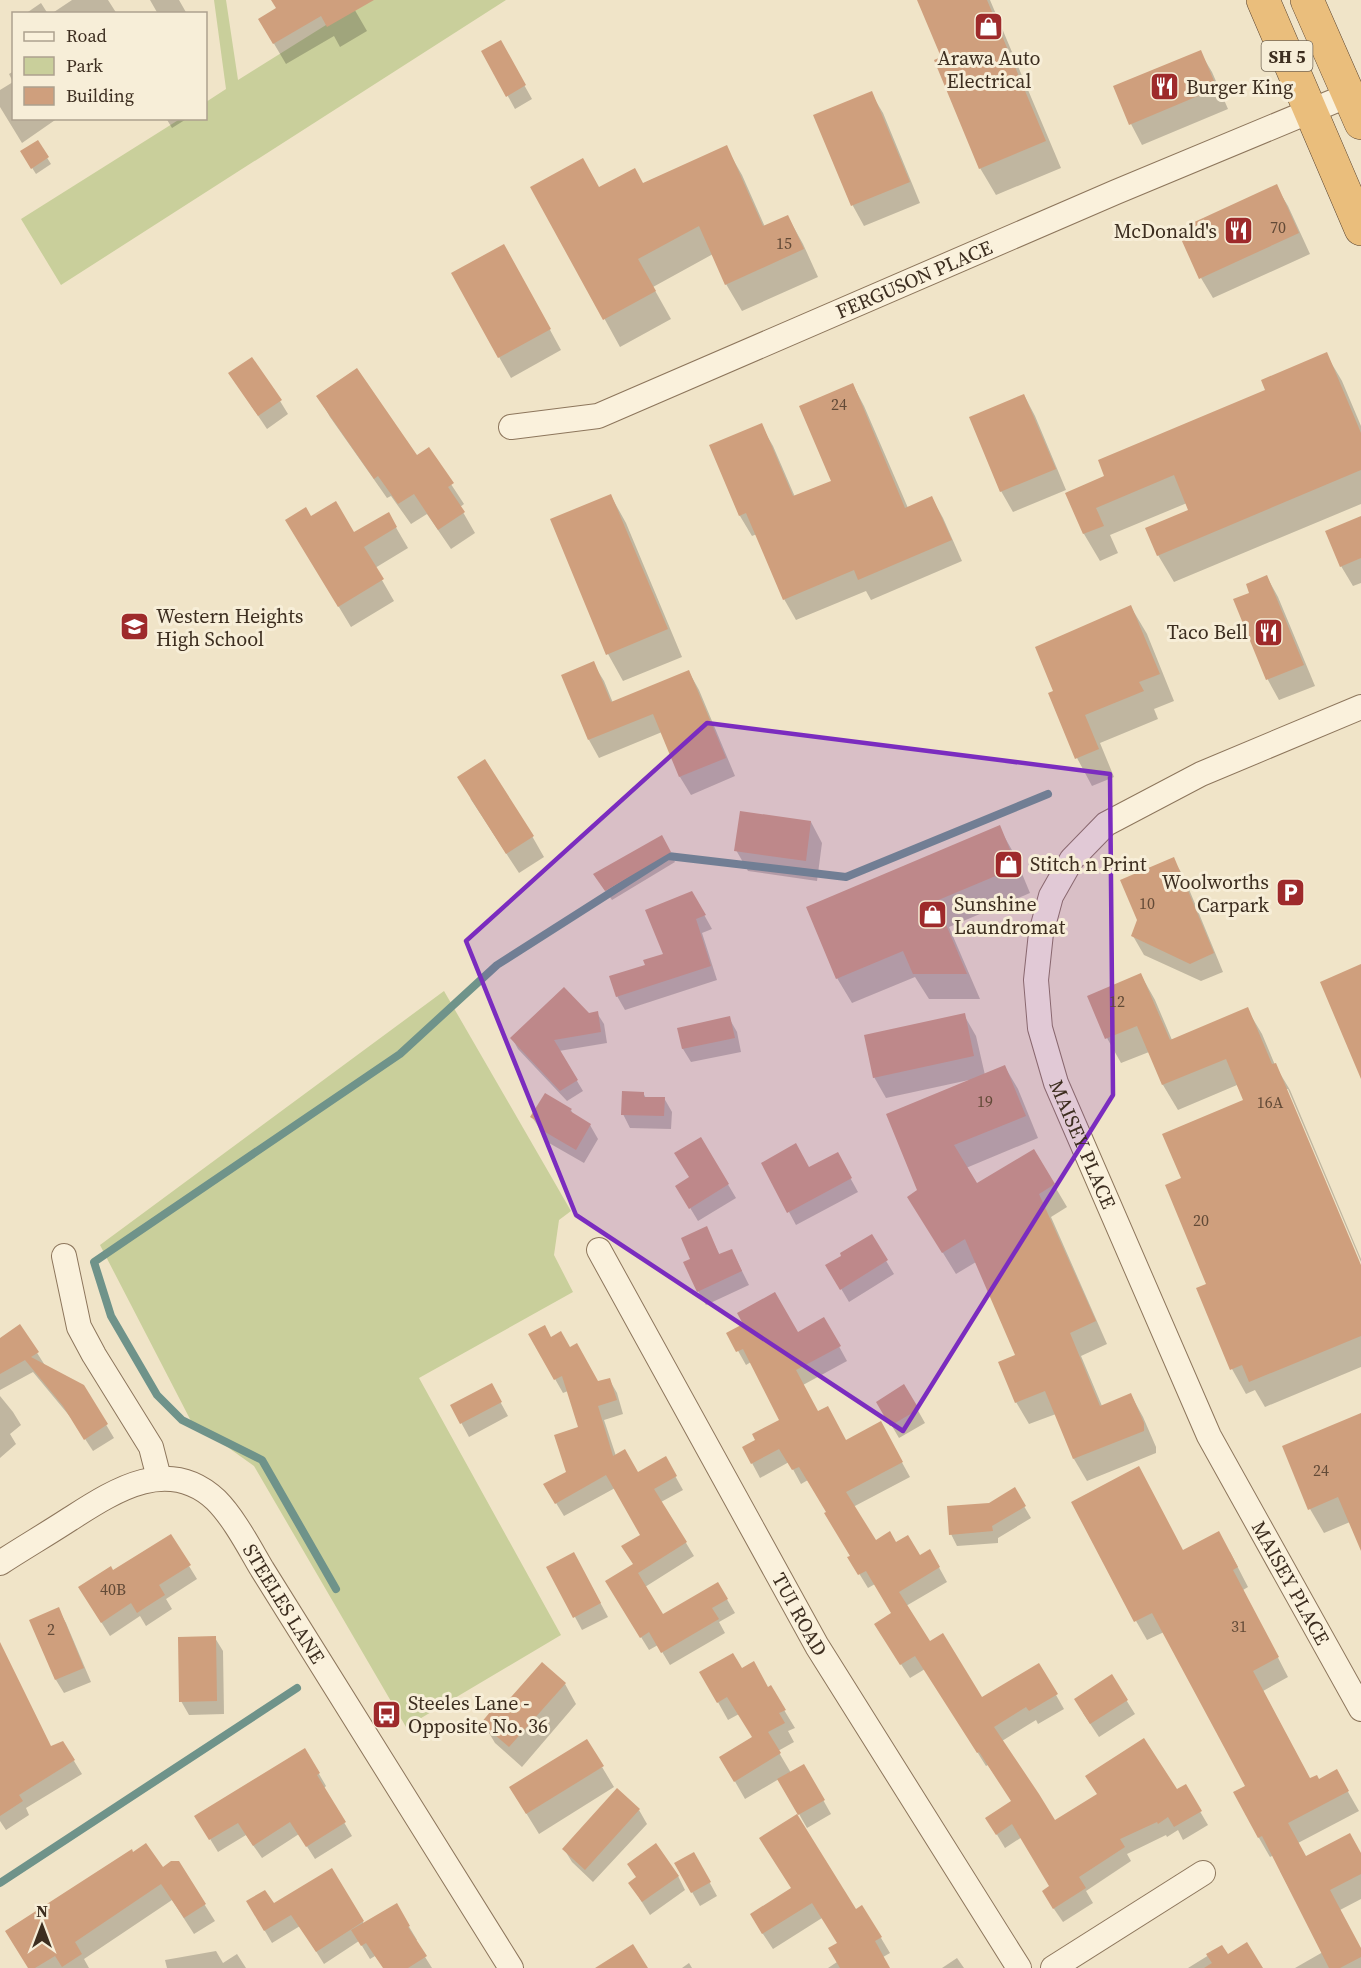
<svg xmlns="http://www.w3.org/2000/svg" width="1361" height="1968" font-family="'Source Serif 4',serif">
<rect width="100%" height="100%" fill="#f0e4c8"/>
<path fill="#c9cf9b" d="M214,0H226L238,80L366,0H506L61,285L21,219L180,119L206,118V102L226,89Z
M444,991L571,1211L559,1220L554,1255L573,1292L419,1378L561,1635L406,1727L254,1466L191,1421L100,1245Z"/>
<path fill="#0003" fill-rule="evenodd" d="M72,0H108L117,14H51Z
M150,0H179L187,14H158Z
M275,0H349L367,31L340,47L334,36L286,64L260,20L278,9Z
M918,0H990L1061,168L996,195L980,168L943,58Z
M41,3L48,14H25Z
M500,42L532,99L515,109L483,51Z
M1200,52L1212,72L1228,109L1142,145L1131,124Z
M14,71V118H58L22,143L0,107V90L13,82L9,74Z
M871,93L883,113L920,203L864,226L853,206L815,116Z
M166,118H188L172,128Z
M37,142L51,164L36,174L22,152Z
M726,147L742,175L765,227L788,217L803,244L818,277L742,311L726,284L713,254L653,287L671,319L620,347L532,187L599,189L642,184Z
M1276,186L1288,206L1310,254L1213,298L1201,278Z
M515,266L561,350L511,378L499,357Z
M1326,354L1342,381L1361,426V504L1174,582L1158,555L1190,510L1187,503L1110,535L1118,553L1100,561L1084,534L1067,494L1106,476L1267,391Z
M230,374L280,401L288,414L267,429Z
M853,385L864,406L908,508L932,498L943,518L962,561L871,600L866,591L796,620L784,599L757,534L752,536L740,516L711,446L761,425L773,446L795,497L833,481Z
M1024,395L1035,416L1066,490L1013,512L1001,491Z
M318,396L417,457L428,449L464,504L460,507L475,533L451,549L427,514L411,524L391,496L387,498L330,417Z
M611,496L626,523L682,657L623,681L608,654Z
M388,514L408,548L375,568L394,601L351,627L299,541L310,518L354,534Z
M1361,518V583L1353,586L1341,566Z
M1267,577L1278,597L1315,686L1279,700L1268,680L1235,600L1251,594Z
M1131,607L1147,634L1174,701L1154,709L1158,719L1100,743L1114,777L1092,786L1077,758L1050,694L1055,692Z
M593,663L604,681L613,703L689,672L699,690L735,776L691,795L680,777L662,732L599,758L589,740Z
M470,798L532,836L544,857L519,873Z
M811,822L822,843L817,881L748,871L736,850Z
M999,827L1013,852L1030,893L949,927L980,999H929L915,977L852,1003L837,978ZM1009,851H1012L1022,873L1019,875Z
M661,837L675,862L612,900L600,883Z
M1173,859L1184,877L1223,972L1201,981L1144,955L1133,936Z
M692,893L712,929L702,933L717,980L625,1010L617,996L647,966L665,955Z
M1141,975L1155,1000L1172,1040L1247,1009L1262,1034L1275,1065L1290,1090L1361,1259V1262L1288,1089H1285L1361,1269V1367L1265,1407L1255,1390L1246,1394L1232,1369L1208,1284L1182,1179L1245,1101L1237,1085L1178,1110L1163,1085L1149,1052L1121,1063L1107,1038Z
M597,1013L604,1024L607,1043L559,1051L583,1091L567,1101L518,1049L512,1038Z
M964,1015L976,1036L985,1075L1005,1067L1018,1089L1038,1138L966,1168L977,1185H1054L1067,1207L1051,1217L1107,1344L1081,1356L1102,1406L1131,1395L1143,1417L1156,1447V1453L1087,1481L1074,1459L1056,1414L1029,1424L1016,1402L1017,1356L976,1262L956,1274L922,1219L919,1191L969,1080L886,1098L874,1077Z
M729,1018L737,1032L741,1052L691,1062L683,1049L679,1029Z
M643,1093L646,1098H664L672,1112L671,1129L630,1128L623,1114Z
M571,1110L574,1116L590,1125L598,1139L584,1163L549,1143L532,1117Z
M701,1139L736,1198L698,1221L677,1186L691,1178Z
M837,1154L858,1192L796,1225L789,1212L809,1169Z
M706,1228L720,1256L732,1251L749,1285L706,1305L698,1291L692,1259Z
M871,1236L894,1274L849,1302L827,1265L843,1256Z
M824,1319L847,1361L803,1385L818,1413L846,1442L888,1437L910,1477L853,1507L875,1542L896,1544L919,1557L930,1551L947,1582L906,1606L930,1643L982,1699L1056,1695L1064,1709L1038,1724L1036,1720L1002,1741L1054,1822L1176,1791L1185,1786L1208,1825L1183,1840L1178,1830L1167,1837L1166,1835L1127,1854L1131,1861L1086,1891L1093,1903L1063,1922L1052,1906L1051,1887L1022,1837L1005,1848L987,1818L1013,1802L988,1765L986,1766L925,1669L910,1678L884,1638L893,1614L875,1584L868,1588L849,1557L851,1556L828,1512L808,1480L801,1484L789,1462L760,1478L744,1448L757,1441L781,1420L751,1362L746,1365L728,1333L797,1334Z
M20,1326L46,1367L83,1386L114,1438L93,1451L72,1419L33,1372L0,1390V1339Z
M530,1335L551,1339L570,1349L598,1383L609,1379L617,1393L623,1414L604,1420L616,1456L638,1474L665,1458L683,1490L661,1502L694,1556L645,1587L663,1616L718,1584L735,1613L719,1622L725,1633L670,1665L658,1645L649,1650L615,1595L634,1565L642,1535L615,1488L564,1516L545,1485L567,1472L580,1428L568,1391L563,1393Z
M491,1385L508,1416L469,1437L452,1406Z
M904,1386L925,1423L899,1438L878,1402Z
M0,1396L13,1412L21,1425L10,1434L16,1444L0,1458Z
M1361,1414V1548L1350,1522L1324,1533L1310,1509Z
M1014,1489L1031,1518L998,1538V1543L957,1546L951,1534Z
M1183,1551L1230,1552L1248,1587L1243,1590L1288,1677L1263,1691L1310,1780L1319,1781L1336,1771L1359,1811L1298,1843L1306,1858L1361,1854V1899L1340,1910L1361,1950V1968H1295L1323,1952L1280,1871L1282,1870L1274,1855L1270,1857L1259,1838L1247,1786L1164,1632L1147,1640L1136,1621Z
M189,1566L197,1579L166,1599L172,1609L146,1626L140,1616L110,1636L88,1601L113,1572Z
M581,1567L608,1617L582,1630L575,1617Z
M58,1609L66,1623L91,1682L64,1693L56,1680Z
M215,1638L223,1651L224,1714L189,1715L181,1701Z
M741,1670L768,1689L770,1687L795,1728L788,1731L794,1742L778,1751L791,1773L804,1766L831,1814L807,1828L779,1779L745,1799L721,1757L753,1737L739,1714L728,1720L701,1672Z
M1111,1676L1135,1714L1099,1737L1083,1713Z
M565,1684L576,1704L522,1767L495,1743L483,1723L504,1707Z
M0,1710L52,1748L74,1761L82,1774L26,1808L29,1815L6,1830L0,1821Z
M305,1750L326,1786L324,1788L352,1836L315,1859L299,1834L262,1858L246,1835L218,1852L196,1816Z
M602,1767L614,1787L539,1834L523,1808Z
M639,1810L647,1824L593,1882L572,1862L564,1849Z
M694,1854L717,1896L700,1906L676,1864Z
M178,1863L215,1921L194,1934L172,1900L84,1959L89,1968H29L163,1869Z
M332,1870L364,1924L396,1905L417,1940L415,1941L432,1968H384L375,1956L370,1959L359,1941L324,1964L300,1926L272,1943L248,1902L273,1905Z
M678,1876L685,1890L650,1915L630,1883Z
M793,1889L856,1911L881,1938L890,1953L883,1957L889,1968H828L837,1962L839,1943L822,1918L773,1949L761,1931Z
M1222,1947L1227,1956L1261,1968H1188Z
M216,1951L223,1963L237,1954L246,1968H167L165,1960Z
M957,1958L964,1968H942Z
M689,1963L692,1968H682Z"/>
<g fill="none" stroke-linecap="round" stroke-linejoin="round">
<path stroke="#6f938a" stroke-width="8" d="M336,1589L262,1460L182,1420L157,1395L111,1316L94,1262L400,1054L497,965L668,856L846,877L1048,794
M0,1883L297,1688"/>
</g>
<path fill="#cf9f7d" d="M271,0H374L327,27L321,16L273,44L258,19L276,8Z
M917,0H987L1046,141L979,169L934,60L941,57Z
M501,40L526,85L506,97L481,51Z
M1201,50L1217,88L1129,125L1113,86Z
M872,91L910,182L851,206L813,115Z
M38,140L49,157L31,169L20,151Z
M727,145L763,226L788,215L804,249L725,285L699,226L638,259L656,291L603,320L530,187L583,158L599,187L635,168L643,183Z
M1277,184L1299,233L1199,279L1177,230Z
M504,244L551,329L498,358L451,273Z
M1327,352L1361,433V470L1157,556L1145,528L1188,510L1174,475L1096,508L1104,526L1083,534L1065,493L1104,476L1098,460L1265,390L1261,380Z
M252,357L282,400L258,416L228,373Z
M357,368L417,455L429,447L454,483L448,487L465,512L438,530L414,494L398,504L378,476L374,479L316,396Z
M853,383L905,508L932,496L952,540L858,580L854,570L783,600L746,513L739,516L709,445L762,423L793,496L831,481L799,406Z
M1024,394L1056,469L1000,492L969,417Z
M611,494L668,629L606,655L550,519Z
M336,501L354,532L389,512L397,527L364,547L384,579L338,607L285,520L306,507L311,516Z
M1361,516V558L1340,567L1325,531Z
M1267,575L1304,665L1266,680L1233,599L1249,593L1246,584Z
M1131,605L1160,674L1139,682L1144,691L1085,715L1099,749L1075,759L1048,693L1053,691L1035,647Z
M594,661L611,702L689,670L726,758L679,777L653,714L588,740L561,675Z
M485,759L534,836L506,854L457,777Z
M740,811L811,821L806,861L734,851Z
M1000,825L1017,867L936,901L967,974H913L903,951L836,979L806,907Z
M662,835L671,852L605,891L593,874Z
M1174,857L1214,953L1190,964L1131,936L1137,920L1120,880Z
M692,891L706,915L696,919L711,966L616,997L609,976L645,965L643,960L663,954L645,910Z
M1361,964V1079L1320,982Z
M1141,973L1170,1040L1248,1007L1272,1064L1276,1063L1361,1265V1336L1249,1382L1242,1365L1230,1370L1196,1288L1206,1284L1165,1185L1181,1178L1162,1134L1243,1100L1226,1059L1162,1085L1137,1026L1105,1039L1087,996Z
M564,987L589,1013L598,1011L601,1032L554,1040L578,1080L560,1091L510,1038Z
M965,1013L974,1056L873,1078L864,1035Z
M730,1016L735,1038L682,1049L677,1028Z
M1005,1065L1026,1116L954,1145L977,1183L1034,1149L1055,1184L1039,1194L1096,1321L1070,1333L1100,1406L1131,1393L1144,1423V1431L1073,1459L1045,1391L1015,1403L998,1362L1015,1355L965,1239L942,1253L907,1197L917,1190L886,1114Z
M622,1091L644,1092V1097H665L664,1116L621,1115Z
M545,1093L572,1109L570,1111L591,1124L576,1150L540,1129L542,1124L530,1117Z
M701,1137L729,1184L689,1209L675,1186L689,1177L674,1153Z
M796,1143L809,1167L838,1152L852,1178L787,1213L761,1163Z
M707,1226L719,1254L732,1249L742,1271L697,1292L683,1262L690,1259L681,1238Z
M872,1234L888,1260L840,1290L825,1265L841,1256L840,1253Z
M775,1292L798,1332L824,1317L841,1346L796,1370L818,1411L828,1406L846,1440L881,1421L903,1462L846,1492L876,1540L890,1531L896,1542L908,1535L920,1555L930,1549L940,1567L899,1592L930,1641L943,1633L982,1697L1039,1663L1058,1694L1029,1711L1026,1707L994,1727L1039,1794L1055,1820L1097,1794L1085,1776L1144,1738L1177,1789L1186,1784L1202,1811L1174,1827L1168,1817L1158,1824L1157,1822L1120,1839L1125,1847L1079,1877L1086,1888L1053,1909L1042,1891L1049,1886L1012,1824L996,1835L985,1818L1011,1801L979,1752L977,1753L915,1656L900,1665L874,1624L891,1613L866,1571L858,1575L847,1557L850,1556L824,1513L826,1512L799,1467L792,1470L779,1449L751,1464L742,1447L755,1440L752,1434L779,1420L743,1349L736,1352L726,1333L743,1324L737,1313Z
M20,1324L39,1352L31,1357L84,1385L108,1424L84,1440L63,1406L25,1360L0,1374V1338Z
M545,1325L551,1337L561,1331L570,1347L577,1343L598,1381L610,1378L617,1400L598,1406L613,1456L625,1449L638,1472L666,1456L677,1476L654,1489L687,1542L638,1573L663,1614L718,1582L728,1599L712,1608L719,1619L661,1653L649,1632L640,1638L605,1581L633,1564L621,1546L640,1535L606,1475L555,1504L543,1484L566,1472L554,1435L578,1427L562,1376L554,1380L528,1334Z
M492,1383L502,1402L460,1424L450,1405Z
M904,1384L919,1409L890,1426L876,1402Z
M1361,1413V1551L1338,1497L1308,1510L1282,1446Z
M1139,1466L1183,1550L1219,1531L1238,1567L1233,1570L1279,1657L1253,1671L1310,1778L1317,1775L1319,1779L1337,1769L1349,1791L1288,1823L1306,1856L1350,1833L1361,1853V1874L1330,1890L1361,1948V1957L1340,1968H1329L1262,1836L1258,1838L1233,1792L1245,1786L1152,1613L1134,1622L1071,1502Z
M1015,1487L1026,1506L992,1526L993,1531L949,1535L947,1506L989,1503Z
M171,1534L191,1565L159,1585L165,1595L146,1607L137,1613L131,1603L101,1623L78,1587L111,1566L113,1570Z
M574,1552L601,1603L573,1618L546,1567Z
M59,1607L84,1668L55,1680L29,1620Z
M216,1636L217,1701L179,1702L178,1637Z
M0,1642L51,1746L63,1741L75,1760L19,1795L23,1801L0,1816Z
M733,1653L742,1668L754,1661L768,1687L771,1685L786,1710L779,1713L785,1723L768,1732L781,1753L734,1782L719,1757L752,1737L727,1697L717,1703L699,1672Z
M542,1662L566,1683L509,1747L481,1723L499,1701L504,1705Z
M1112,1674L1128,1700L1090,1724L1074,1699Z
M587,1739L604,1766L526,1814L509,1787Z
M305,1748L320,1773L317,1775L346,1822L306,1847L290,1822L253,1846L238,1823L209,1840L194,1816Z
M804,1764L825,1800L798,1815L777,1779Z
M617,1788L640,1809L585,1870L562,1849Z
M797,1814L856,1909L862,1905L882,1937L875,1941L890,1968H840L828,1948L837,1943L812,1903L762,1934L750,1914L791,1888L759,1838Z
M146,1843L163,1867L171,1861H179L206,1904L184,1918L161,1884L75,1942L82,1954L62,1967L55,1956L35,1968H28L5,1931L132,1849L133,1852Z
M656,1843L679,1876L642,1902L628,1883L636,1877L627,1864Z
M694,1852L711,1882L691,1893L674,1863Z
M332,1868L364,1921L316,1952L291,1915L264,1931L246,1901L265,1890L274,1903Z
M397,1903L410,1926L408,1927L427,1956L408,1968H383L366,1943L361,1946L351,1930Z
M1247,1942L1263,1968H1204L1212,1963L1206,1954L1222,1945L1228,1954Z
M633,1944L648,1968H595Z"/>
<g fill="none" stroke-linecap="round" stroke-linejoin="round">
<defs>
<g id="minor">
<path id="s1" d="M511,427L598,416L1116,192L1349,95"/>
<path id="s2" d="M1361,707L1201,774L1106,824L1072,859L1051,896L1041,933L1036,980L1040,1028L1056,1083L1209,1436L1361,1709"/>
<path id="s3" d="M599,1250L817,1646L1019,1968"/>
<path d="M64,1256L79,1327L94,1355L151,1447L159,1478"/>
<path id="s4" d="M0,1563C23,1548 47,1534 70,1519C114,1491 168,1455 216,1500C234,1518 249,1547 262,1569L511,1968"/>
<path d="M1053,1968L1203,1873"/>
</g>
<path id="trunk" d="M1263,0L1361,229
M1307,0L1361,123"/>
</defs>
<use href="#minor" stroke="#8d765c" stroke-width="26"/>
<use href="#trunk" stroke="#5b4430" stroke-width="34"/>
<use href="#minor" stroke="#faf1dc" stroke-width="24"/>
<use href="#trunk" stroke="#eabe7c" stroke-width="33"/>
</g>
<path fill="#7b2cbf" fill-opacity="0.2" stroke="#7b2cbf" stroke-width="4.5" stroke-linejoin="round" d="M707,723L1110,774L1113,1095L903,1431L576,1215L466,941Z"/>
<defs>
<symbol id="shop-square" viewBox="-11 -11 22 22"><rect x="-9" y="-9" width="18" height="18" rx="4" fill="#9e2a2b" stroke="#f7eed8"/><path d="M-5-2.5h2.3a2.7 3.5 0 0 1 5.4 0H5L5.5 6h-11ZM-1.5-2.5h3a1.5 2.3 0 0 0-3 0Z" fill="#fff"/></symbol>
<symbol id="restaurant-square" viewBox="-11 -11 22 22"><rect x="-9" y="-9" width="18" height="18" rx="4" fill="#9e2a2b" stroke="#f7eed8"/><path d="M-5-6h1v4h1v-4h1v4h1v-4h1v5L-1.5 .5V6h-2V.5L-5-1ZM5-6V6H3V1.5H1.5Q1.5-4 5-6Z" fill="#fff"/></symbol>
<symbol id="school-square" viewBox="-11 -11 22 22"><rect x="-9" y="-9" width="18" height="18" rx="4" fill="#9e2a2b" stroke="#f7eed8"/><path d="M0-5L7-2L0 1L-7-2ZM-4 1L0 2.5L4 1V4Q0 6-4 4Z" fill="#fff"/></symbol>
<symbol id="parking-square" viewBox="-11 -11 22 22"><rect x="-9" y="-9" width="18" height="18" rx="4" fill="#9e2a2b" stroke="#f7eed8"/><path d="M-3.5-5.5H1a3.5 3.5 0 0 1 0 7H-1V5.5H-3.5ZM-1-3.4V-.6H.8a1.4 1.4 0 0 0 0-2.8Z" fill="#fff"/></symbol>
<symbol id="bus-square" viewBox="-11 -11 22 22"><rect x="-9" y="-9" width="18" height="18" rx="4" fill="#9e2a2b" stroke="#f7eed8"/><path d="M-5-6H5V4H4V6H2V4H-2V6H-4V4H-5ZM-3.5-4V0h7V-4ZM-3.5 1.2v1.5H-2V1.2ZM2 1.2v1.5H3.5V1.2Z" fill="#fff"/></symbol>
</defs>
<g fill-rule="evenodd">
<use href="#shop-square" x="972" y="10" width="33" height="33"/>
<use href="#restaurant-square" x="1148" y="70" width="33" height="33"/>
<use href="#restaurant-square" x="1222" y="214" width="33" height="33"/>
<use href="#school-square" x="118" y="610" width="33" height="33"/>
<use href="#restaurant-square" x="1252" y="616" width="33" height="33"/>
<use href="#shop-square" x="992" y="848" width="33" height="33"/>
<use href="#parking-square" x="1274" y="876" width="33" height="33"/>
<use href="#shop-square" x="916" y="898" width="33" height="33"/>
<use href="#bus-square" x="370" y="1698" width="33" height="33"/>
</g>
<g text-anchor="middle" dominant-baseline="central" stroke-width="6" stroke-linejoin="round" paint-order="stroke">
<g font-size="16" fill="#624a37">
<text x="1278" y="227">70</text>
<text x="784" y="243">15</text>
<text x="839" y="404">24</text>
<text x="1147" y="903">10</text>
<text x="1117" y="1001">12</text>
<text x="985" y="1101">19</text>
<text x="1270" y="1102">16A</text>
<text x="1201" y="1220">20</text>
<text x="1321" y="1470">24</text>
<text x="113" y="1589">40B</text>
<text x="1239" y="1626">31</text>
<text x="51" y="1629">2</text>
</g>
<rect fill="#f7eed8" stroke="#756857" stroke-width="1.5" x="1261.5" y="41" width="51" height="30" rx="4.5"/>
<g font-size="18" font-weight="bold" fill="#3d2e20">
<text x="1287" y="56">SH 5</text>
</g>
<g font-size="20" fill="#3d2e20" stroke="#f7eed8" text-anchor="start">
<text x="989" y="58" text-anchor="middle">Arawa Auto<tspan x="989" dy="23">Electrical</tspan></text>
<text x="1186" y="87">Burger King</text>
<text x="1217" y="231" text-anchor="end">McDonald's</text>
<text x="156" y="616">Western Heights<tspan x="156" dy="23">High School</tspan></text>
<text x="1248" y="632" text-anchor="end">Taco Bell</text>
<text x="1030" y="864">Stitch n Print</text>
<text x="1269" y="882" text-anchor="end">Woolworths<tspan x="1269" dy="23">Carpark</tspan></text>
<text x="954" y="904">Sunshine<tspan x="954" dy="23">Laundromat</tspan></text>
<text x="408" y="1703">Steeles Lane -<tspan x="408" dy="23">Opposite No. 36</tspan></text>
</g>
<g font-size="20" fill="#3d2e20" stroke="#f7eed8">
<text stroke="none"><textPath href="#s1" startOffset="432">FERGUSON PLACE</textPath></text>
<text stroke="none"><textPath href="#s2" startOffset="630">MAISEY PLACE</textPath></text>
<text stroke="none"><textPath href="#s2" startOffset="1116">MAISEY PLACE</textPath></text>
<text stroke="none"><textPath href="#s4" startOffset="368">STEELES LANE</textPath></text>
<text stroke="none"><textPath href="#s3" startOffset="416">TUI ROAD</textPath></text>
</g>
</g>
<rect x="12" y="12" width="195" height="108" fill="#f7eed8" stroke="#ada18e" stroke-width="1.5"/>
<rect x="24" y="32" width="30" height="9" fill="#faf1dc" stroke="#ada18e" stroke-width="1.5"/>
<text x="66" y="42" font-size="18" fill="#3d2e20">Road</text>
<rect x="24" y="57" width="30" height="18" fill="#c9cf9b" stroke="#ada18e" stroke-width="1.5"/>
<text x="66" y="72" font-size="18" fill="#3d2e20">Park</text>
<rect x="24" y="87" width="30" height="18" fill="#cf9f7d" stroke="#ada18e" stroke-width="1.5"/>
<text x="66" y="102" font-size="18" fill="#3d2e20">Building</text>
<g transform="translate(42 1926)" stroke="#f7eed8" stroke-width="4.5" paint-order="stroke">
<path d="M0-4.5L10 22L0 15L-10 22Z" fill="#3d2e20"/>
<text y="-9" font-size="16" font-weight="bold" text-anchor="middle" fill="#3d2e20">N</text>
</g>
</svg>
